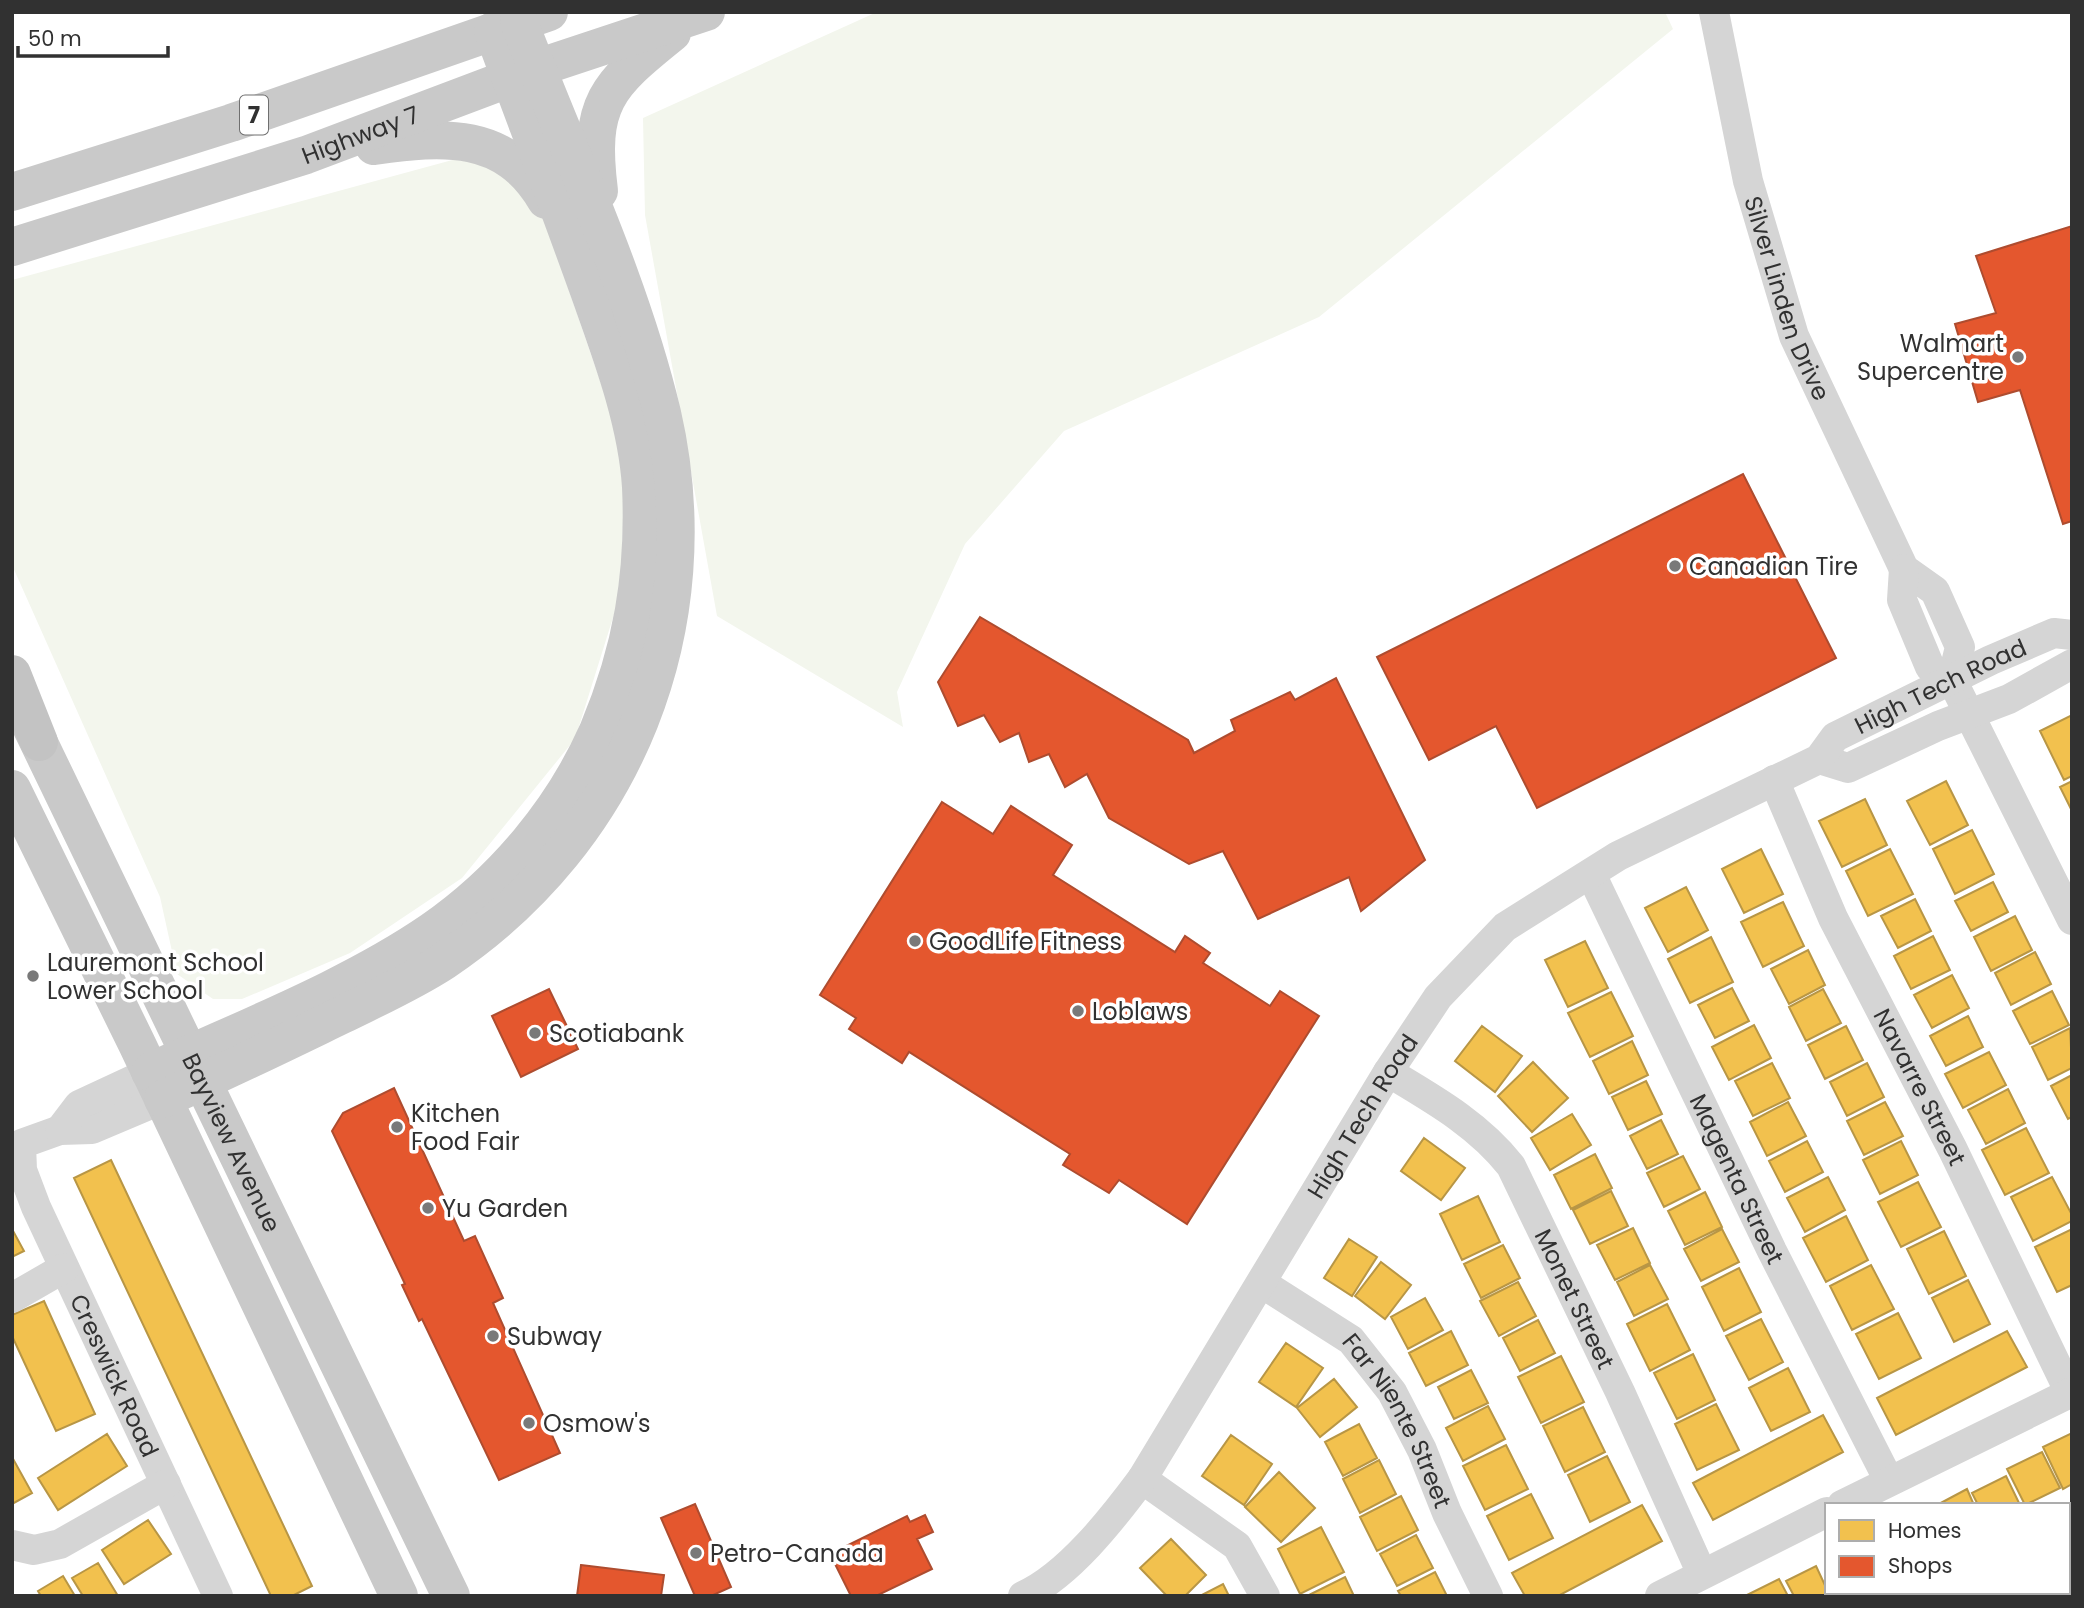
<svg xmlns="http://www.w3.org/2000/svg" width="2084" height="1608" font-family="Poppins,sans-serif">
<rect width="100%" height="100%" fill="#fff"/>
<path fill="#f3f6ed" d="M877,12H1665L1673,29L1319,317L1064,431L965,544L897,692L903,727L717,616L645,215L643,118Z
M456,159L503,166L544,218L625,453L621,592L575,739L462,878L350,953L242,999H213L177,974L160,897L12,565V280Z"/>
<path fill="#f2c14e" stroke="#b89645" stroke-width="2" d="M2072,715V776L2064,780L2040,731Z
M1946,781L1968,825L1930,845L1907,801Z
M2072,781V811L2060,787Z
M1865,799L1887,845L1842,867L1819,821Z
M1972,830L1994,874L1955,894L1933,849Z
M1761,849L1783,894L1744,913L1722,869Z
M1890,849L1913,894L1868,916L1846,871Z
M1993,882L2008,912L1971,931L1955,901Z
M1686,887L1708,930L1668,952L1645,908Z
M1915,899L1931,931L1898,948L1881,916Z
M1783,902L1804,946L1763,967L1741,922Z
M2015,916L2032,950L1991,971L1974,937Z
M1933,936L1950,970L1911,989L1894,956Z
M1711,937L1733,982L1690,1003L1668,959Z
M1585,941L1608,988L1568,1007L1545,960Z
M1808,950L1825,985L1789,1004L1771,969Z
M2035,952L2051,984L2011,1005L1995,973Z
M1952,975L1969,1008L1932,1028L1914,995Z
M1732,988L1749,1021L1715,1038L1698,1005Z
M1823,989L1841,1023L1806,1041L1789,1007Z
M2052,991L2069,1025L2030,1044L2013,1011Z
M1611,992L1633,1036L1590,1057L1568,1013Z
M1968,1016L1983,1047L1946,1066L1930,1036Z
M1754,1025L1771,1058L1729,1080L1712,1047Z
M1482,1026L1522,1056L1495,1092L1455,1061Z
M1846,1026L1863,1060L1825,1079L1808,1045Z
M2070,1028L2072,1068L2048,1080L2032,1047Z
M1632,1041L1648,1075L1609,1094L1593,1061Z
M1989,1052L2006,1085L1963,1108L1945,1074Z
M1533,1062L1568,1098L1532,1132L1498,1096Z
M1772,1063L1790,1098L1753,1116L1735,1081Z
M1867,1063L1884,1097L1847,1116L1830,1082Z
M2072,1075V1117L2068,1119L2051,1086Z
M1646,1081L1662,1114L1628,1130L1612,1097Z
M2008,1089L2025,1123L1986,1144L1968,1110Z
M1788,1102L1806,1136L1767,1156L1750,1122Z
M1885,1102L1903,1136L1864,1155L1847,1121Z
M1572,1114L1591,1145L1550,1170L1531,1138Z
M1661,1120L1678,1154L1647,1169L1630,1136Z
M2026,1128L2049,1173L2005,1195L1982,1150Z
M1424,1138L1465,1168L1441,1200L1401,1171Z
M1807,1141L1823,1172L1785,1192L1769,1161Z
M1901,1141L1918,1175L1880,1194L1863,1160Z
M1595,1154L1612,1188L1571,1209L1554,1175Z
M1683,1156L1700,1189L1664,1207L1647,1173Z
M111,1160L312,1586L292,1596H271L74,1178Z
M1828,1177L1845,1210L1805,1232L1787,1198Z
M2052,1177L2072,1215V1221L2033,1241L2011,1197Z
M1918,1182L1941,1227L1901,1247L1878,1202Z
M1611,1191L1628,1226L1590,1244L1573,1210Z
M1705,1192L1722,1227L1685,1245L1668,1211Z
M1478,1196L1500,1242L1462,1260L1440,1214Z
M1846,1216L1868,1260L1826,1282L1803,1238Z
M1633,1228L1650,1263L1615,1280L1597,1245Z
M12,1229L24,1251L12,1257Z
M1722,1229L1739,1262L1701,1281L1684,1249Z
M2072,1229V1285L2057,1292L2035,1247Z
M1944,1231L1966,1276L1929,1294L1907,1249Z
M1349,1239L1377,1257L1352,1296L1324,1278Z
M1503,1245L1520,1278L1481,1298L1464,1264Z
M1381,1262L1411,1285L1385,1319L1355,1296Z
M1650,1265L1668,1299L1634,1316L1617,1282Z
M1871,1265L1894,1309L1852,1330L1830,1286Z
M1739,1268L1761,1312L1724,1331L1702,1287Z
M1968,1280L1990,1324L1954,1342L1932,1298Z
M1518,1282L1536,1316L1499,1336L1480,1301Z
M1425,1298L1443,1330L1408,1349L1391,1317Z
M44,1301L95,1414L56,1431L12,1336V1315Z
M1667,1304L1690,1350L1650,1371L1627,1324Z
M1898,1313L1921,1358L1879,1379L1856,1334Z
M1761,1319L1783,1362L1749,1380L1726,1336Z
M1538,1320L1555,1353L1520,1371L1503,1338Z
M1451,1331L1468,1365L1426,1386L1409,1353Z
M2007,1331L2027,1367L1896,1435L1877,1398Z
M1286,1343L1323,1368L1296,1407L1259,1382Z
M1693,1354L1715,1400L1677,1419L1654,1373Z
M1561,1356L1584,1402L1541,1423L1518,1377Z
M1788,1368L1810,1412L1771,1431L1749,1388Z
M1471,1370L1488,1403L1454,1419L1438,1387Z
M1334,1379L1357,1407L1320,1437L1297,1408Z
M1716,1404L1739,1450L1697,1470L1675,1424Z
M1488,1406L1505,1439L1463,1461L1446,1428Z
M1583,1407L1605,1452L1565,1472L1543,1426Z
M1823,1415L1843,1452L1713,1520L1693,1483Z
M1359,1424L1377,1458L1343,1476L1325,1442Z
M2072,1433V1484L2063,1489L2043,1447Z
M107,1434L127,1466L58,1510L38,1478Z
M1231,1435L1272,1464L1244,1505L1202,1476Z
M1506,1445L1528,1489L1485,1510L1463,1466Z
M2042,1452L2060,1488L2025,1505L2007,1469Z
M1607,1456L1630,1502L1590,1522L1568,1475Z
M12,1457L32,1493L12,1504Z
M1379,1460L1396,1494L1360,1513L1343,1479Z
M1279,1472L1315,1508L1281,1542L1245,1507Z
M2006,1476L2020,1505H1978L1972,1493Z
M1967,1489L1974,1505H1937Z
M1531,1494L1553,1538L1509,1560L1487,1516Z
M1401,1496L1418,1530L1377,1551L1360,1517Z
M1642,1505L1662,1541L1558,1596H1525L1512,1573Z
M148,1520L171,1554L124,1584L102,1550Z
M2072,1525V1570L2068,1572V1527Z
M1321,1527L1344,1572L1300,1594L1278,1549Z
M1416,1535L1433,1568L1397,1586L1380,1554Z
M1171,1539L1206,1575L1185,1596H1167L1140,1568Z
M98,1563L118,1596H83L72,1578Z
M1816,1566L1830,1596H1794L1786,1581Z
M1435,1572L1447,1596H1401L1398,1591Z
M63,1576L75,1596H41L38,1591Z
M1345,1577L1354,1596H1307Z
M1779,1579L1788,1596H1745Z
M1223,1584L1229,1596H1200Z
M1936,1592H1980L1981,1596H1938Z
M1984,1592H2024L2017,1596H1986Z"/>
<path fill="#e4572e" stroke="#ae4c2f" stroke-width="2" d="M2072,226V521L2063,524L2020,390L1978,402L1955,324L1996,313L1976,256Z
M1743,474L1836,658L1537,808L1496,726L1429,760L1377,657Z
M980,617L1188,740L1194,753L1235,731L1231,720L1290,692L1295,700L1336,678L1425,860L1361,911L1349,877L1258,919L1223,851L1189,864L1109,818L1087,774L1065,787L1049,754L1029,762L1019,733L1000,742L984,715L958,726L938,682Z
M942,802L993,834L1011,806L1072,845L1053,875L1175,952L1185,936L1210,953L1203,963L1270,1006L1280,991L1319,1016L1187,1224L1119,1180L1109,1193L1063,1165L1070,1154L909,1052L902,1063L849,1029L856,1018L820,995Z
M549,989L578,1049L521,1077L492,1016Z
M394,1088L464,1241L475,1236L503,1298L493,1303L560,1453L499,1480L422,1319L419,1321L402,1285L405,1284L332,1131L343,1113Z
M695,1504L731,1587L711,1596H695L661,1518Z
M925,1515L933,1532L917,1539L932,1569L876,1596H851L830,1554L907,1516L910,1522Z
M581,1565L664,1575L661,1596H577Z"/>
<g fill="none" stroke-linecap="round" stroke-linejoin="round">
<g stroke="#d5d5d5" stroke-width="30">
<path id="s1" d="M1714,12L1748,181L1794,336L1904,569L1935,591L1960,647L1952,680"/>
<path d="M1904,569L1902,600L1930,667L1952,680L2072,920"/>
<path d="M1819,759L1848,768L1938,726L2009,699L2072,664"/>
<path id="s2" d="M1774,780L1833,918L1953,1150L2070,1393"/>
<path id="s3" d="M1591,874L1772,1251L1889,1481"/>
<path id="s4" d="M1388,1072C1433,1099 1478,1124 1511,1166L1620,1392L1702,1574"/>
<path id="s5" d="M163,1099L92,1129L60,1130L21,1144L22,1170L36,1207L218,1596"/>
<path d="M60,1130L79,1105L150,1072"/>
<path id="s6" d="M1263,1284L1351,1340L1392,1392L1422,1450L1447,1513L1488,1596"/>
<path d="M12,1298L64,1268"/>
<path d="M1142,1479L1237,1546L1265,1596"/>
<path d="M1842,1505L2072,1392"/>
<path d="M12,1545L34,1550L60,1544L166,1484"/>
<path id="s7" d="M1023,1596C1068,1576 1113,1518 1142,1479L1388,1072L1438,997L1505,927L1618,856L1819,759L1835,737L1991,660L2054,633L2072,635"/>
<path d="M1660,1596L1827,1512"/>
</g>
<g stroke="#c9c9c9" stroke-width="38">
<path d="M374,146C443,136 506,131 546,200"/>
<path d="M599,191C588,103 606,86 672,33"/>
<path d="M12,192L231,123L549,12"/>
<path id="s8" d="M12,247L306,155L537,68L706,12"/>
<path id="s9" d="M24,712L451,1596"/>
<path d="M12,789L137,1044L399,1596"/>
<path d="M150,1072C242,1029 349,988 432,931C504,881 563,810 598,731C632,650 645,575 641,487C637,421 611,353 589,291C558,204 525,118 493,31"/>
<path d="M163,1099C223,1073 282,1044 342,1015C376,998 412,982 444,961C626,839 711,626 662,413C630,279 568,151 519,22"/>
</g>
<path stroke="#c3c3c3" stroke-width="38" d="M12,674L39,742"/>
</g>
<g fill="#797979" stroke="#fff" stroke-width="2.5">
<circle cx="2018" cy="357" r="7"/>
<circle cx="1675" cy="566" r="7"/>
<circle cx="915" cy="941" r="7"/>
<circle cx="33" cy="976" r="7"/>
<circle cx="1078" cy="1011" r="7"/>
<circle cx="535" cy="1033" r="7"/>
<circle cx="397" cy="1127" r="7"/>
<circle cx="428" cy="1208" r="7"/>
<circle cx="493" cy="1336" r="7"/>
<circle cx="529" cy="1423" r="7"/>
<circle cx="696" cy="1553" r="7"/>
</g>
<g text-anchor="middle" dominant-baseline="central" stroke-width="7" stroke-linejoin="round" paint-order="stroke">
<rect fill="#fff" stroke="#6f6f6f" stroke-width="2" x="240" y="95.5" width="28" height="39" rx="5"/>
<g font-size="23" font-weight="bold" fill="#313131">
<text x="254" y="115">7</text>
</g>
<g font-size="24" fill="#313131" stroke="#fff">
<text stroke="none"><textPath href="#s8" startOffset="366">Highway 7</textPath></text>
<text stroke="none"><textPath href="#s1" startOffset="296">Silver Linden Drive</textPath></text>
<text stroke="none"><textPath href="#s7" startOffset="1332">High Tech Road</textPath></text>
<text stroke="none"><textPath href="#s2" startOffset="340">Navarre Street</textPath></text>
<text stroke="none"><textPath href="#s7" startOffset="593">High Tech Road</textPath></text>
<text stroke="none"><textPath href="#s9" startOffset="478">Bayview Avenue</textPath></text>
<text stroke="none"><textPath href="#s3" startOffset="338">Magenta Street</textPath></text>
<text stroke="none"><textPath href="#s4" startOffset="303">Monet Street</textPath></text>
<text stroke="none"><textPath href="#s5" startOffset="402">Creswick Road</textPath></text>
<text stroke="none"><textPath href="#s6" startOffset="198">Far Niente Street</textPath></text>
</g>
<g font-size="24" fill="#313131" stroke="#fff" text-anchor="start">
<text x="2004" y="343" text-anchor="end">Walmart<tspan x="2004" dy="28">Supercentre</tspan></text>
<text x="1689" y="566">Canadian Tire</text>
<text x="929" y="941">GoodLife Fitness</text>
<text x="47" y="962">Lauremont School<tspan x="47" dy="28">Lower School</tspan></text>
<text x="1092" y="1011">Loblaws</text>
<text x="549" y="1033">Scotiabank</text>
<text x="411" y="1113">Kitchen<tspan x="411" dy="28">Food Fair</tspan></text>
<text x="442" y="1208">Yu Garden</text>
<text x="507" y="1336">Subway</text>
<text x="543" y="1423">Osmow's</text>
<text x="710" y="1553">Petro-Canada</text>
</g>
</g>
<rect width="2084" height="1608" fill="none" stroke="#313131" stroke-width="28"/>
<rect x="1825" y="1503" width="245" height="91" fill="#ffffff" stroke="#adadad" stroke-width="2"/>
<rect x="1839" y="1520" width="35" height="21" fill="#f2c14e" stroke="#adadad" stroke-width="2"/>
<text x="1888" y="1538" font-size="21" fill="#313131">Homes</text>
<rect x="1839" y="1556" width="35" height="21" fill="#e4572e" stroke="#adadad" stroke-width="2"/>
<text x="1888" y="1573" font-size="21" fill="#313131">Shops</text>
<path d="M18 46v10h150v-10" fill="none" stroke="#313131" stroke-width="3.5"/>
<text x="28" y="46" font-size="21" fill="#313131" stroke="#ffffff" stroke-width="5" paint-order="stroke">50 m</text>
</svg>
